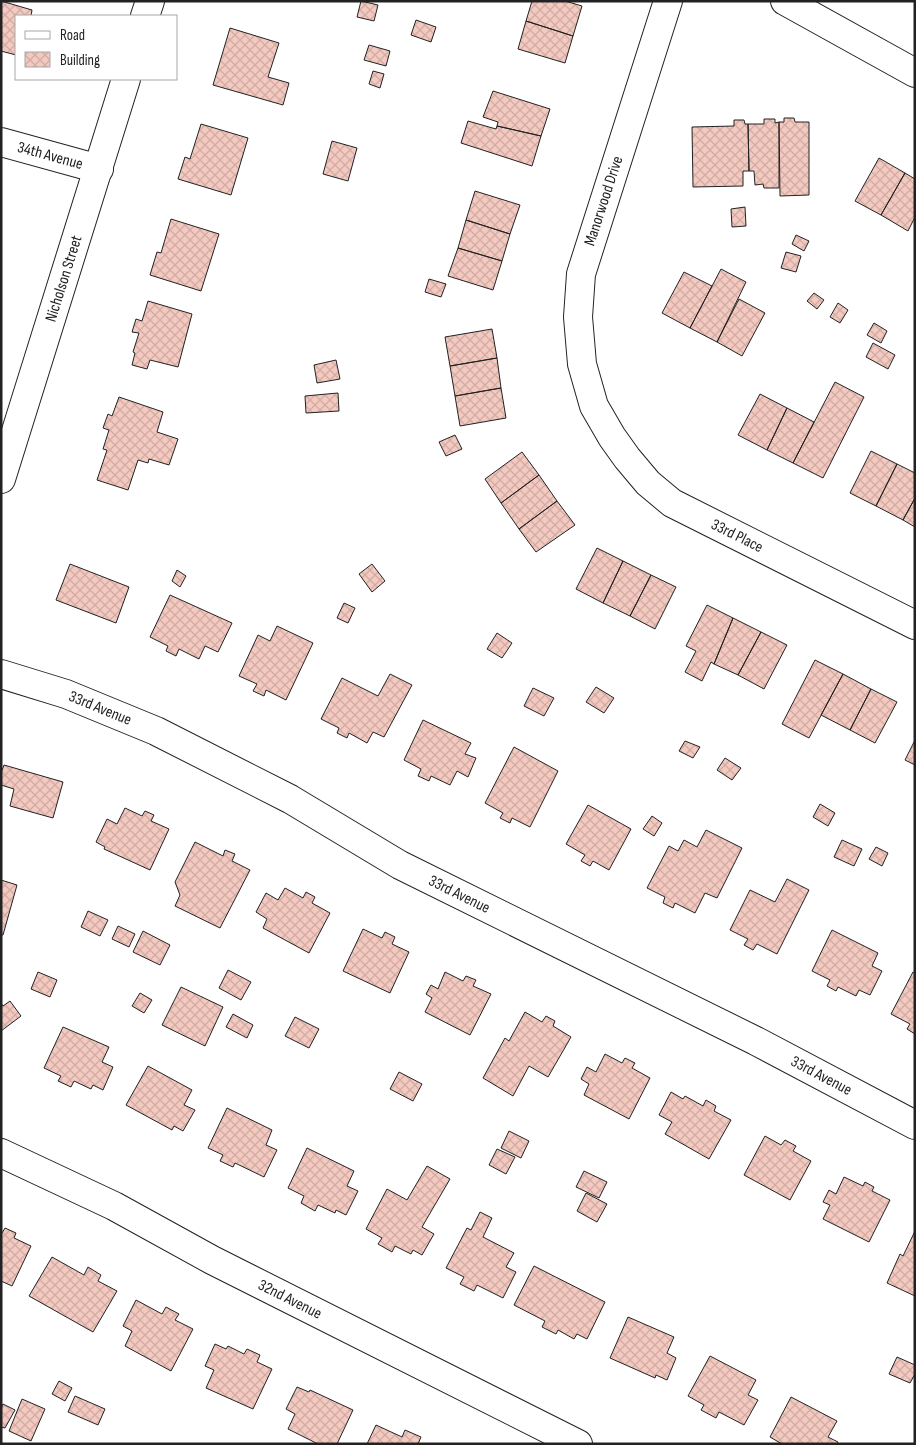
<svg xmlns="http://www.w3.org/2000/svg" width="916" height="1445" font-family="'Sofia Sans Condensed',sans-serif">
<defs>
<pattern id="building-cross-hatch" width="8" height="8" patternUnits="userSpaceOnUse" patternTransform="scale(1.25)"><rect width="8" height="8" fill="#f3c9c0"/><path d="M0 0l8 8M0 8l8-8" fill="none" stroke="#d0aca5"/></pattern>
</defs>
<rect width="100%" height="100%" fill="#fff"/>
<path fill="url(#building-cross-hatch)" stroke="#222" d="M1,1L32,10L31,16H16V55L1,51Z
M361,1L378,5L374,21L357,17Z
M532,1H565L582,6L573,36L526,21Z
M416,20L436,27L431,42L411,35Z
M526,21L573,36L565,63L518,49Z
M230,28L279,43L268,77L289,83L283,105L213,85Z
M369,45L390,51L386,66L364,60Z
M373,71L384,74L380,88L369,84Z
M493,91L550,109L541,136L497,126L498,122L483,117Z
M784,118H794L795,122H809V195L780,196L779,122H784Z
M764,119H775V123L779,122V188H764L763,184L755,185L754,171H749L748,124H764Z
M734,120H744L745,124H748L749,171H743V186L693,187L692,127L734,126Z
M468,121L496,129L497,126L541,136L532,166L461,143Z
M201,124L248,138L231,195L178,179L185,157L190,159Z
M332,141L357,148L348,181L323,174Z
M879,158L905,173L881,215L855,201Z
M905,173L915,179V217L908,231L881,215Z
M475,191L520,205L510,234L466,220Z
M745,207L746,226L732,227L731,209Z
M171,219L219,234L201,291L150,275L157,252L161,253Z
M466,220L510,234L502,261L458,248Z
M796,235L809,241L804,251L792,244Z
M458,248L502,261L493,290L448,276Z
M786,252L801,256L796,272L781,268Z
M721,269L746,282L717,342L690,328Z
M684,272L712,286L690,328L662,313Z
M429,279L446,284L441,297L425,292Z
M814,293L824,300L817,309L807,301Z
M739,299L765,313L742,356L717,342Z
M148,301L192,314L178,367L150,360L147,369L132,365L135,353L133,352L139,333L132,332L136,319L142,321Z
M838,303L848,310L840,323L830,317Z
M874,323L887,331L881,343L867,335Z
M492,329L497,358L450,366L445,337Z
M873,343L895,355L888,369L866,357Z
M497,358L501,388L455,396L450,366Z
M336,360L340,379L317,383L314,365Z
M835,382L864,397L823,478L793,463Z
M501,388L506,418L460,426L455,396Z
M338,393L339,411L306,413L305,396Z
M760,394L787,408L767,450L738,435Z
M119,397L163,412L157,432L178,439L169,465L149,459L148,463L138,460L128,490L97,480L107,450L103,449L109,430L103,428L108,414L112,416Z
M787,408L814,422L793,463L767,450Z
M455,435L462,449L446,456L439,442Z
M871,451L897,464L876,506L850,493Z
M522,452L539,475L501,503L485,479Z
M897,464L915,473V498L903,520L876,506Z
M539,475L557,501L519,529L501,503Z
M915,498V527L903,520Z
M557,501L575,525L536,552L519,529Z
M597,548L623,561L603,603L576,589Z
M623,561L651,575L630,616L603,603Z
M70,564L129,587L116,623L56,600Z
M372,564L385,581L372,592L359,574Z
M177,570L186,576L180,587L172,581Z
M651,575L676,587L655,629L630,616Z
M170,595L232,623L218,652L205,646L199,659L179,649L176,656L166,651L168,646L150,637Z
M344,603L355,608L348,623L337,618Z
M707,605L733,618L714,664L711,662L702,681L685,672L696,651L686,646Z
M733,618L761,632L738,675L714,664Z
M277,626L313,643L286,700L266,690L264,696L253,691L257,684L239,676L258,635L270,641Z
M761,632L787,645L764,689L738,675Z
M497,633L512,643L502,658L487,649Z
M815,660L843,674L809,738L782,724Z
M390,674L412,685L384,737L373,732L367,743L349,733L347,738L337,733L339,728L321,719L342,678L378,696Z
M843,674L871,689L850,730L821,715Z
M596,687L614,698L604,713L586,702Z
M533,688L554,698L544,716L524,706Z
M871,689L897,702L875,743L850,730Z
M423,720L471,743L465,754L476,758L468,777L457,771L450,785L431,776L429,781L418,776L421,769L404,760Z
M915,740V765L905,760Z
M685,741L700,747L693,758L679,751Z
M514,747L558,771L530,827L512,818L510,823L500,818L503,813L485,803Z
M725,758L741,768L732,780L717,770Z
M4,765L63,782L53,818L10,806L14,789L1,785V773Z
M820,804L835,813L828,826L813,817Z
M588,805L631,829L609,870L593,861L590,866L581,861L585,855L566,844Z
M125,808L142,816L145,811L154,815L151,821L169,829L150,870L104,849L105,847L96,842L107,819L117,824Z
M652,816L662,823L654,836L643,829Z
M706,830L742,848L717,898L705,893L695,913L675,903L673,908L663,903L665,897L647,888L669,846L678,851L684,840L697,847Z
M842,840L862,849L854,866L834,857Z
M195,842L223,856L225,850L235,854L232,861L250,870L220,928L175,906L180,895L175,882Z
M876,847L888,853L882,866L869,859Z
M787,879L809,890L777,954L757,944L753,950L744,945L748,939L730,930L750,890L775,902Z
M1,880L17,885L3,935H1Z
M285,888L303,898L306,892L315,897L312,903L330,913L309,953L263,928L267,919L256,912L266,893L278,900Z
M88,911L108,920L100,936L81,927Z
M118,926L135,934L129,947L112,939Z
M363,929L382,938L385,932L395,937L392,944L409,952L390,993L343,971Z
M832,930L878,953L872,966L882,971L870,995L859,990L856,996L838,987L836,991L827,986L830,980L812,971Z
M143,931L170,945L160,965L133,952Z
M228,970L251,982L241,1000L219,988Z
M38,972L57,980L50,997L31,989Z
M445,972L463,981L466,976L476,980L473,986L491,994L470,1035L425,1012L432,998L426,994L431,985L438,989Z
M913,972L915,973V1034L907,1029L910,1024L891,1014Z
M181,987L223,1007L205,1046L162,1025Z
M140,993L152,1000L144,1013L132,1006Z
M10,1001L21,1016L1,1031V1003L3,1006Z
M525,1012L542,1022L546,1016L555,1021L553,1026L571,1037L548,1077L529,1066L513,1096L483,1078L505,1038L509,1041Z
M233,1014L253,1025L247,1038L226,1027Z
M295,1017L319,1029L309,1048L285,1036Z
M63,1027L109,1047L102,1062L113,1067L103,1090L93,1085L91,1089L74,1081L71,1087L58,1081L61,1076L44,1068Z
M605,1054L622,1063L625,1058L635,1063L632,1068L650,1078L629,1119L584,1095L589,1084L581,1079L587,1067L596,1072Z
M148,1066L192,1090L184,1105L195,1110L183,1131L174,1126L172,1130L126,1105Z
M399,1072L422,1084L413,1101L390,1089Z
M671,1092L683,1099L685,1096L703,1106L706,1100L716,1106L714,1111L731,1120L709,1159L665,1134L672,1122L659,1115Z
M227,1108L272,1130L266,1145L277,1150L264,1177L235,1163L233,1167L220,1161L223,1155L208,1148Z
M509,1131L529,1141L521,1158L501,1148Z
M765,1136L781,1145L785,1140L796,1146L793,1151L811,1161L790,1200L744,1175Z
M307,1148L354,1171L347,1186L358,1191L346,1215L336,1210L335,1213L318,1205L315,1211L301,1203L304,1196L288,1188Z
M497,1149L515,1157L506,1174L489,1165Z
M427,1166L450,1179L422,1227L434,1234L422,1255L413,1250L411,1254L395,1246L392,1252L378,1244L382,1238L366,1229L387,1189L407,1200Z
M584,1171L607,1182L599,1198L576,1187Z
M844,1177L863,1186L865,1182L874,1187L872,1191L890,1200L869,1242L823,1219L830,1205L823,1202L829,1190L836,1194Z
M586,1193L607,1204L597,1222L577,1211Z
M480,1212L492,1218L483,1237L514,1253L506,1267L516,1272L503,1298L477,1285L474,1291L460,1284L464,1277L446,1268L467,1228L471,1230Z
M5,1228L16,1233L14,1238L31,1246L12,1286L1,1281V1232L2,1233Z
M915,1231V1296L887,1283L900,1254L903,1256Z
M52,1257L84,1275L88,1267L101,1275L98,1281L117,1291L93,1332L29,1296Z
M534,1266L605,1302L587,1339L577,1334L574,1339L558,1330L556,1334L542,1327L545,1321L514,1305Z
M136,1300L162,1314L166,1307L179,1314L175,1320L193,1329L171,1371L125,1346L132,1331L123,1326Z
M628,1317L674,1337L667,1353L676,1358L667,1380L656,1375L655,1378L610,1358Z
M215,1344L226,1349L228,1346L244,1354L247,1349L260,1355L257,1362L272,1369L253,1409L206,1388L214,1370L205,1366Z
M710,1356L756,1380L748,1395L758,1400L744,1425L719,1412L716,1418L701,1410L704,1405L688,1396Z
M897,1357L915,1365V1374L910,1383L889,1374Z
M59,1381L72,1388L65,1401L52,1394Z
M297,1387L309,1392L310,1390L353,1410L337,1444H318L288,1429L295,1414L286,1409Z
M75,1396L105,1409L98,1425L68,1412Z
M791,1397L837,1421L828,1437L838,1442L837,1444H782L770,1437Z
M22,1399L45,1409L31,1441L9,1431Z
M3,1404L15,1410L5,1428L1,1427V1408Z
M376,1425L402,1437L405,1430L421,1437L418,1444H367Z"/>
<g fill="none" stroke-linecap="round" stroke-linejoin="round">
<defs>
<g id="street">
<path id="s1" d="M668,1L581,274L578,317L582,364L594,406L612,437L627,458L648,483L672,503L915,625"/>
<path d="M785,1L915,73"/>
<path id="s2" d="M1,142L99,169"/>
<path id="s3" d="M1,674L66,694L156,731L290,799L400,865L756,1041L915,1125"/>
<path id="s4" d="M1,1153L114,1206L212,1260L578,1444"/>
</g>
<g id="secondary">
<path d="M145,16L150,1"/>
<path id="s5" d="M1,479L126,79"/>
</g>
</defs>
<use href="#street" stroke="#222" stroke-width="30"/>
<use href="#secondary" stroke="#222" stroke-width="30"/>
<use href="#street" stroke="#fff" stroke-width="28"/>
<use href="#secondary" stroke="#fff" stroke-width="28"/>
</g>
<g text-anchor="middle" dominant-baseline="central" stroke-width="4" stroke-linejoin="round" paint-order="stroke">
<g font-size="16" fill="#222" stroke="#fff">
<text stroke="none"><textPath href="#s2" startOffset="51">34th Avenue</textPath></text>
<text transform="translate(604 201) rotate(-72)">Manorwood Drive</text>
<text stroke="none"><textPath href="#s5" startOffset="210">Nicholson Street</textPath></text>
<text stroke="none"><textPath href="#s1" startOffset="619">33rd Place</textPath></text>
<text stroke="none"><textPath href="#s3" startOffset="105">33rd Avenue</textPath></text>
<text stroke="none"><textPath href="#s3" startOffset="510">33rd Avenue</textPath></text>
<text stroke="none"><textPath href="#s3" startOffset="915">33rd Avenue</textPath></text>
<text stroke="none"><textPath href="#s4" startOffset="324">32nd Avenue</textPath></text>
</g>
</g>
<rect width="916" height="1445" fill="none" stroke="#222222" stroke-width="5"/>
<rect x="15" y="15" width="162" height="65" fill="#ffffff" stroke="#a7a7a7"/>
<rect x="25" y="31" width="25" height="8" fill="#ffffff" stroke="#a7a7a7"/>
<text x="60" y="40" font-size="15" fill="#222222">Road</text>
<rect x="25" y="52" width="25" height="15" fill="url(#building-cross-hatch)" stroke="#a7a7a7"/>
<text x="60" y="65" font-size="15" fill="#222222">Building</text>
</svg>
